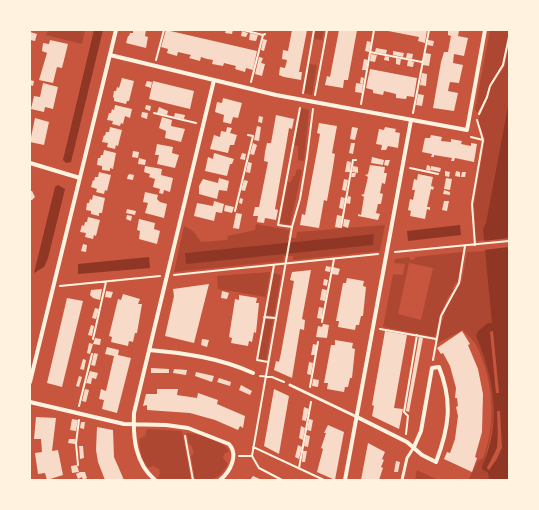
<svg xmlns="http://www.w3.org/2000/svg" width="539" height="510" font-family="Barlow,sans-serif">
<rect width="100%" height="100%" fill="#c8553d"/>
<path fill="#ae4732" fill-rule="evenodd" d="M48,30H85L82,44L46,35Z
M315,30H324L322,40L314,39Z
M490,30H509L503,63L490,84L486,98L477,113L475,109Z
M509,43V100L486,224L483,230L485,240L476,241L474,204L485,139L478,120L488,98L491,87L505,66Z
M309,64L317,65L312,95L304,93Z
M301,108L309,110L304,161L298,160V146L294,145Z
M297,169L302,170L290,225L280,223L288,182H291L293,176H295Z
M256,224L289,230L288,238H296L297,232L385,225L380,251L293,260V256H284L283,261L174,272L184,226L193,231L201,242L227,240L228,236L255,230ZM374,234L373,244L186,263L185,253Z
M486,251L493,324L489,323L476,336C498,385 499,417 482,467C486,472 490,473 489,480H468L478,461L483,458C497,422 493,377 475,343C472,338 466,335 463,330L438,343L439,332L447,306L462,281L467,252Z
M463,252L458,282H456L452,289L454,290L448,297L440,315L435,337L383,327L393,274L403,275L405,264L394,263L395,259L409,257L410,260L415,259V257ZM409,263L433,268L421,320L398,314Z
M270,272L266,297L218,289L217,276Z
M274,273L281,275L274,316L266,315Z
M266,319L273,320L266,360L258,359Z
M147,429L182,431L191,480H160L158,478L160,473L159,469L153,466L148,468C142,459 139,450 139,439L145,436Z
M187,433C199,434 223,440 229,451L224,454L223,458L228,464C219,480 213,480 195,480L191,456L194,453L191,445L189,444Z
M417,470L438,480H415Z"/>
<path fill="#8f3625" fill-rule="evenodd" d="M94,30H103L71,162L66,163L63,160Z
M509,100V480H489L488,473L482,469V466C502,423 494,378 476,336L478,331L488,323H492L483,229L486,223ZM498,434C504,451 499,456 489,470L487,468L497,448Z
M58,185L65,189L48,258L44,267L34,273L55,187Z
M460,225L461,235L408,241L407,231Z
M374,234L373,245L186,264L185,253Z
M149,257L150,268L78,274V264Z"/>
<path fill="#c8553d" d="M509,238V247L484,250L483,241Z
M493,331L499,393H496L490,332Z
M497,411H500L502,448L489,470L487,468L496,453L498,442Z"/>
<path fill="#f7dbc8" d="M133,30H146L145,36L148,37L146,48L126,43L128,36H129L130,33H133Z
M166,30L257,51L253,70L246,68L245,72L235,69L236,66L224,63L223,66L212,64L213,60L207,59L201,57L200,61L189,58L191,55L178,52L177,56L167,53L168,49L161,47Z
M226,30H233L232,34L225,33Z
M292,30H307L299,72H302L301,80L284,77L279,75L280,67L285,68L287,60L282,59L283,50L288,51Z
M339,30H357L348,80H344L343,88L325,85L327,76L330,77Z
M383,30H427L425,43L418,41L419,37Z
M448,30L459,31L458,36L468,38L464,56L454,54L453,63L463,65L459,83L450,82L449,86L448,91L458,93L454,111L433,108L441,62L444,52H448L451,36L448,35Z
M242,31L248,33L246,37L241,36Z
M30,32L37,34L35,41L30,40Z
M250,33L258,35L256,41L249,40Z
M263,39L267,40L264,51L261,50Z
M50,40L68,44L62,68L57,67L53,83L39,80L47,53L42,51L43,43L49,44Z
M428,40L434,41L433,46L427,45Z
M367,41L371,42L369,52L365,51Z
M376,48L387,50L386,54L375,52Z
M393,51L404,53L403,57L393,55Z
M407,53L413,54L412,59L406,58Z
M425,53L431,54L429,66L423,65Z
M371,54L377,55L375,62L370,61Z
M385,56L389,57V61L384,60Z
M259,57L263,58L261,63L265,64L262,76L255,74Z
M396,58L401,59L400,65L396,64Z
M364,59L368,60L366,70H362Z
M408,60L414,62L413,67L407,66Z
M370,69L417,78L414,97L407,96L406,99L396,98V94L384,91L383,95L373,93V90L366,88Z
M422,73L427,74L426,86L420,85Z
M361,77L364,78L363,84L360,83Z
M122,78L134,81L129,101H127L126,104L114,101V98L113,97L114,91H116L117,87L119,88Z
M30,80L34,81L33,86L30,85Z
M147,81L152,82L151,88L145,86Z
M153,81L194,91L190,109L149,99Z
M43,83L58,87L53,109L45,107L44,112L31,109L34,96L40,97Z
M356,83L363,84L362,93L355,92Z
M418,94L424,95L422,106L416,105Z
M223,98L242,103L238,118L233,117L231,124L223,122L224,115L215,112L217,102L222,103Z
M115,105L132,109L130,118L125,116L123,124L121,123L120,126L112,124L113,121L107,120L109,113H111L112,109L114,110Z
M146,105L151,106L150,111L145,109Z
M159,107L168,111L167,115L157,113Z
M142,112L148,113L147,119L141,117Z
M175,113L185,115L184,119L174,117Z
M276,115L294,119L292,129L289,128L286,146L275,209L278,210L276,220L265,218L264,223L257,222L258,216H253L255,207H259L268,162L264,161L265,152L267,143H271Z
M259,116L263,117L262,123L258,122Z
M162,117L172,120L171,126L185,129L181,142L165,138L166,131L159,128Z
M35,118L49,122L44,145L30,142Z
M319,123L337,126L332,153L335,154L332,173L327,201L324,200L319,228L300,225L302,214L305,215L317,151L320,134L317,133Z
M257,126L261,127L259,141L254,140Z
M110,127L122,130L118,146L116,145L115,149L107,147L108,143L102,142L104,135L105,136L106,132H109Z
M227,127L232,128L230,133L237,135L234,145H230L228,153L210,149L214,135L220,137L221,131L226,132Z
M352,127L358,128L355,140L350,139Z
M385,127L396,129L395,132L400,133L398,148L388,146L386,150H381L382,145L376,144L379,129L384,130Z
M431,135L442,137L441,141L451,142V139L462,141L461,144L471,146V143L477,144L474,162L455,158L454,161H451L452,158L434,155V157H431L432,154L422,152L425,138H430Z
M253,143L257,145L254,155L250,154Z
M351,143H355L353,154L349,153Z
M157,144L173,147L172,153L179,155L175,168L157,164L159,155H155Z
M104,150L116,153L113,169L110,168V171L102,170V166L97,165L98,158H100L101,155H103Z
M133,151L139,152L138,158L132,157Z
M214,153L234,159L232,164H230L227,176L205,171L208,157L213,159Z
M242,153L246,154L245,160L240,159Z
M372,157L384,160L383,165L371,163Z
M139,158L146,160L145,165L138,164Z
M385,160H390L388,166L384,165Z
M347,161L351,162L350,172H345Z
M248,162L252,163L250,173L246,172Z
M370,165L385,167L384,173H387L385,184L382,183L380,193L383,194L381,204H378L376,213L380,214L378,220L358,216V214L361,215L364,197L361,195L364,194L368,177L365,175L368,174Z
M427,165L430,166V171L426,170Z
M145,166L162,169L161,175L173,178L170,192L164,190L163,194L159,193L160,189L153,187L155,179L149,177L150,174L144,172Z
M353,166L358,167V173L352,172Z
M431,166L441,168L440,172L430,170Z
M445,171L450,172L449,177L445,176Z
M456,171L460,172V177L455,176Z
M99,172L111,175L107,191L105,190L104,194L96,192L97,189L91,187L93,180L94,181L95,177H98Z
M462,172H466L465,177H461Z
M352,173H356L355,177H351Z
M130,174L134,175L133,180L127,179L128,175Z
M418,174L433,177L431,186L434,187L433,190L431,189L427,207H430V210L427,209L425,219L410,216L411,211L408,210L410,199L413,200L415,190H412L414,179L417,180Z
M219,178L229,181L227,191L219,190L217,199L199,194V186L203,179L218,183Z
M446,178L452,179L450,190L444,189Z
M344,179L348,180L346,191L342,190Z
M244,180L248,181L245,191L241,190Z
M444,190L450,192V195L443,194Z
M30,191H32L35,197L32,200H30Z
M145,192L158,195L157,199L160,202L167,204L164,218L145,213L148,203L143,202Z
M93,195L105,198L102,213H99V216L91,214V211L86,210L87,203H89L90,199L92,200Z
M348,196L351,197L350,204L346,203Z
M341,197L345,198L343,209L339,208Z
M240,198L243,199L242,204L239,203Z
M214,201L224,204L222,213L216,212L214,221L194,216L197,203L213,206Z
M444,201H449L447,211L442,210Z
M225,205L234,207L232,213L224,211Z
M127,209L136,211L135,215L126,213Z
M236,213L242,214L239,229L233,228Z
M127,215L132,216L131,221L126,219Z
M337,215L342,216L340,228L335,227Z
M88,217L100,220L96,236L94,235L93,239L85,237L86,233L80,232L82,225L84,226L85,222H87Z
M139,219L155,223L154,229L160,231L157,244L139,239L140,231L137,230Z
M344,219L350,220L348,228L343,226Z
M83,244L87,245L86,252L81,251Z
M326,266L331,267L330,272L325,271Z
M333,267L340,269L338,275L332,274Z
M311,270L302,319L305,320L304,330L300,329L292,378L274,370L276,361L279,362L281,353L294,281L290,280L292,272Z
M347,278L364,281L363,286L366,287L363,316H361L359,325H356L355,330L338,327L339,321H336L343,283H346Z
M324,279L328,280L327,286L323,285Z
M209,284L194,343L165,336L174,296L173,289Z
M102,289L100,300L93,298L90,295L91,290Z
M322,289L327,290L325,301L320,300Z
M106,291L113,292L111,298L105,297Z
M222,291L229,293L227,299L221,298Z
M123,294L140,299L138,304H142L137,333H135L133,342L129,341L128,346L111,342L112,337L109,336L118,299L121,300Z
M239,295L257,298L256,303H259L256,333L254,332L252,342L249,341L248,346L231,343L232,338L229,337L235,299L239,300Z
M67,298L83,301L62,387L47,383Z
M319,307L323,308L322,319L317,318Z
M95,308L99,309L96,319L92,318Z
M323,324L329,325L327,338L316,337L318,326L322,327Z
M91,325L94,326L92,336L88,335Z
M385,331L407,335L394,408L403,409L399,429L372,416L374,406L372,405Z
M462,331L470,344L468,345L478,369L483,394L482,432L475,457L477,458L472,472L444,459L447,452L450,453L455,439L458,416L456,407L458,406L457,398H455L456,388L450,366L443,353L441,354L437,348Z
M419,337L423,338L409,412L406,411Z
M95,338L101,339L100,345L93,344Z
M202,339L209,340L207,347L201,345Z
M335,340L353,343L352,348L355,349L352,378H350L348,387H345L344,392L327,389L328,383H324L331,345H335Z
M89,343L93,344L90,354L87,353Z
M313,344L317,345L315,355H311Z
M107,347L119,350L118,355L131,358L117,413L102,409L104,400L99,399L101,389L106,391L114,356L105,354Z
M94,353L98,354L95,366L91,365Z
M83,359L86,360L84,370L80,369Z
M309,362L313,363L311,375L307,374Z
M151,368L169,369V373H151Z
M174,369L187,370L186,375L173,373Z
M90,371L98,373L96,379L92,378L91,384L86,383Z
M196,372L214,376L212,382L195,376Z
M79,376L82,377L79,387L76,386Z
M219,378L231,382L230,386L217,382Z
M313,379L319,380L318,387L312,386Z
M241,385L252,391L250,395L239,390Z
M85,389L89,390L86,402L82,401Z
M157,389H178L177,395L197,398L198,393L218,400L217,404L245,416L243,428L240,426L238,430L215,420L190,413L147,410V405L143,406L146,394H157Z
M274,389L289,396L279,454L264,446Z
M304,407L309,409L306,421L302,420Z
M36,417L56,418L52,451L58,450L63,475L47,480L45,473L38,474L35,453L42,452L41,439H34Z
M72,419L78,420L76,431L70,430Z
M309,419L313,420L311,431L307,430Z
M81,422H85L84,429L80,428Z
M328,425L344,432L335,480L317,472L323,449L321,448L326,433H324Z
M301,426L305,428L303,440L299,438Z
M97,427L113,430L114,457L124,480H105L98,462L96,450Z
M306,435L310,436L308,447L304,446Z
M69,439H75V444L68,443Z
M368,443L385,452L382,459L384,460L381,467L383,468L379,480H361Z
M298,445L302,447L299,459L295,457Z
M79,446H83L84,458L80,459Z
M303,451H307L305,462H302Z
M396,461L400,462L398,472H394Z
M77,465L79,472L72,473L71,466Z
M80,472H85L87,478L83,480L82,477L78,479L76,474Z
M253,476L262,480H250Z"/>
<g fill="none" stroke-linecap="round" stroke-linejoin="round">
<path stroke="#fff3e0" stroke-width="2" d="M243,30L263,35
M370,52L422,62
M156,60L164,30
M251,82L263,35L265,34
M303,93L314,30
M315,95L327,30
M361,104L374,30
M154,113L196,123
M413,113L429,30
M479,114L487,97L490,86L503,65L509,37
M477,120L483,140
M471,137L483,140L472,204L475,245
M410,168L438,174
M235,211L253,136L248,135
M292,227L278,225L300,108
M341,227L353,160H356
M395,252L509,241
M174,275L378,254
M60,286L160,276
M264,317L275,318
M322,322L334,259
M380,329L436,339
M93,339L106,282
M433,360L441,316L459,283L465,246
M268,362L257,360L274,265
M260,376L272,377L284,382
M310,387L318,342
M79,406L92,354
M406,434L408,416L404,412L417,335
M185,436L193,480
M253,447L324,480
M239,456H252L259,468L282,480
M252,456L292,227L300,199L307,157L313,109
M78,465L76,443L79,420
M299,468L311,402"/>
<path stroke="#fff3e0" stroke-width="3" d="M290,385L357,417
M402,480L407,458L414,447"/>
<path stroke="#fff3e0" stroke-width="4" d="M110,55L276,95L467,130L485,30
M30,163L80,178
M149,350C185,353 220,358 253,373
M30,382L116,30
M30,402L124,424L166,425L188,428L229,444C239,455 230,472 220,480
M357,417L407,442L422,455L436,462C449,428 453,402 439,367L432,368L421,431L414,447
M155,480C135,463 133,438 134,413L214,80
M345,480L411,120"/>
</g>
<rect width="539" height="510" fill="none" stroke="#fff3e0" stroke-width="62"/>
</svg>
